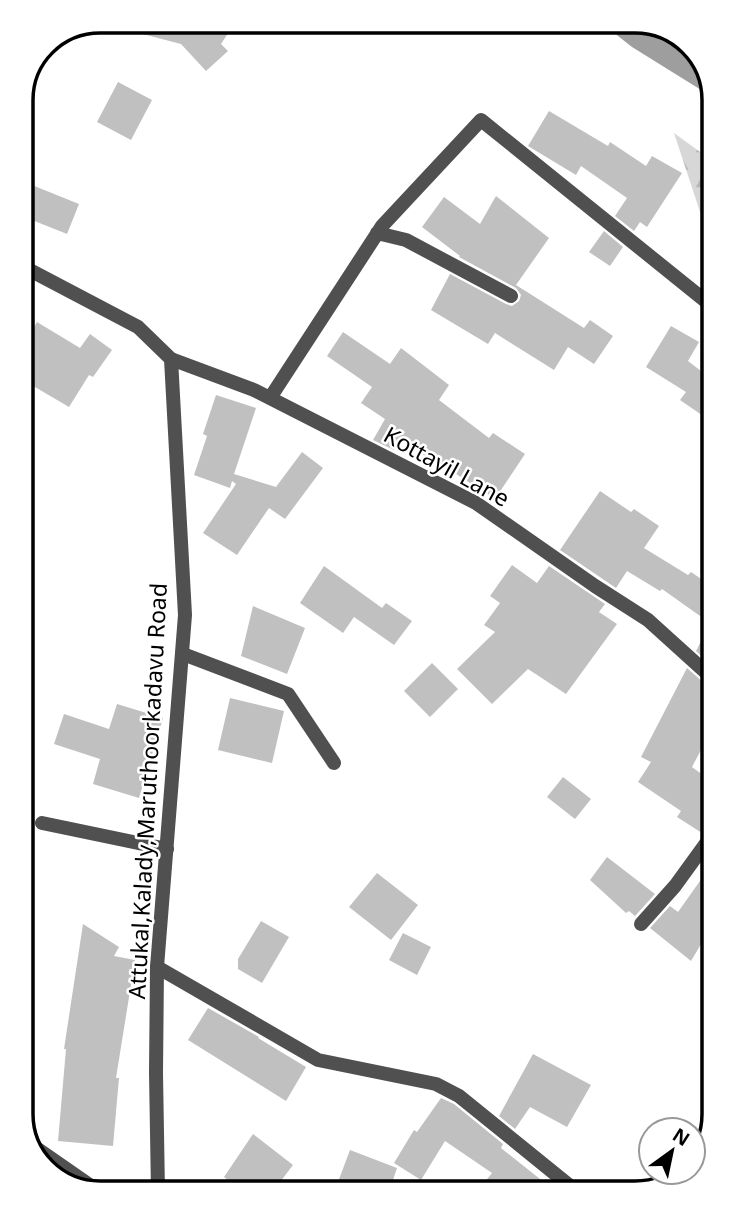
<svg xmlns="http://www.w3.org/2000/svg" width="735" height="1214" font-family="'Noto Sans',sans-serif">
<defs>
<pattern id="forest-firs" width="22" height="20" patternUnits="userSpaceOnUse" patternTransform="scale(1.75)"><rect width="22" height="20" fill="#d7d7d7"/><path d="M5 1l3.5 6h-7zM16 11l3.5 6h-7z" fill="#b7b7b7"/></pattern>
</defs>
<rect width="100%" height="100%" fill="#fff"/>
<path fill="url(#forest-firs)" d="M674,133L707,157V233Z"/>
<path fill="#9e9e9e" d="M599,21H640L679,35L706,65V93L632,47Z"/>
<path fill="#c0c0c0" d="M128,21H236L221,44L228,51L206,71L181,44L127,30Z
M118,82L152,100L131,140L97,122Z
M549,111L608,146L610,142L646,166L652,156L682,173L647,227L640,222L634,231L615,216L627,198L581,166L576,175L528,146Z
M22,181L79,204L67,234L22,216Z
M496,196L549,238L516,285L584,328L590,320L613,336L594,364L568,347L554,370L495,333L488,344L431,310L450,274L506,304L512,306L519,301L521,295L516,288L459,257L460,256L422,227L444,197L480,224Z
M604,231L623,247L610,266L589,252Z
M37,322L80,348L90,334L112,350L93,377L89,375L69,407L23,380V345Z
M671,326L699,342L688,361L701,371L708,360L709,420L680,400L686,392L646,367Z
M343,332L390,364L401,348L449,385L439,400L489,438L493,433L525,454L495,499L453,472L451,475L401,438L394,450L373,440L385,419L361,403L372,387L327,356Z
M216,395L256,408L234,474L276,487L302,452L323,468L285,519L269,508L237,555L203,533L236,484L232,481L230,488L194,475L207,436L203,434Z
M600,491L631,512L634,509L659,526L644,548L688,575L691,572L710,585V623L662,589L660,591L627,571L616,588L560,550Z
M512,565L537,583L549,566L605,604L599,612L617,624L566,694L528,669L492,704L457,669L495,632L484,625L500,603L490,596Z
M324,566L382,608L386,603L412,621L394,645L354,617L343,633L300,603Z
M253,606L305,628L287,674L241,656Z
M710,624L711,664L696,651Z
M432,663L458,689L430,717L404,691Z
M687,668L705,684L711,686V731L692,767L711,781L712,821L702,833L677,817L681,811L638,782L651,762L641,757Z
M230,698L284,711L272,763L218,750Z
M117,704L163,718L139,798L93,784L100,759L54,744L64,714L109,729Z
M563,777L591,799L575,819L547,797Z
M607,857L655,894L635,916L629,911L626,913L590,880Z
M712,864L713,924L691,961L650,928L670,906L678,912Z
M377,873L418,905L391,940L349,907Z
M261,921L289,937L262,983L238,969V959Z
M83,924L119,947L114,956L135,960L116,1078H119L113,1146L58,1141L66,1049H64Z
M403,933L431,947L417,975L389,960Z
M208,1008L259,1037L258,1038L306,1067L286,1101L188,1040Z
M533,1054L591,1085L567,1127L530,1107L515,1129L499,1116Z
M441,1098L454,1104L503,1144L501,1148L550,1187L480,1188L492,1173L445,1141L421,1180L394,1163L414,1130L417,1132Z
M253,1134L293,1165L274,1190L241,1191L224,1177Z
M350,1150L397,1168L390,1189L335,1190Z"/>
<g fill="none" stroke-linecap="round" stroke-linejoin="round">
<path stroke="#505050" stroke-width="14" d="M377,233L406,240L511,296
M171,359L254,390L476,503L595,586L648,620L711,677
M270,398L382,226L481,120L708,303
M183,654L288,694L334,763
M42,823L167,849
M641,924L675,886L712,835
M157,967L318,1060L436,1084L459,1096L570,1186
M29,1143L101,1193"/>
<path stroke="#505050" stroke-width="14" d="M22,266L138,327L171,359L185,615L157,967L156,1073L158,1192"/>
</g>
<g text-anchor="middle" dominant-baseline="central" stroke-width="5" stroke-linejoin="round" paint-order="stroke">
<g font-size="23" fill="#000" stroke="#fff">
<text transform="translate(447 466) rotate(29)">Kottayil Lane</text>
<text transform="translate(147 791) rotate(-87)">Attukal,Kalady,Maruthoorkadavu Road</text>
</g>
</g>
<path d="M0 0H735V1214H0ZM100 33H635A67 67 0 0 1 702 100V1114A67 67 0 0 1 635 1181H100A67 67 0 0 1 33 1114V100A67 67 0 0 1 100 33Z" fill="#fff" fill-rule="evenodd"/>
<path fill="none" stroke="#000" stroke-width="3.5" d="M100 33H635A67 67 0 0 1 702 100V1114A67 67 0 0 1 635 1181H100A67 67 0 0 1 33 1114V100A67 67 0 0 1 100 33Z"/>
<g transform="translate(672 1151) rotate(33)"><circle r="33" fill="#ffffff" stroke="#999999" stroke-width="2"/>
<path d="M0-5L12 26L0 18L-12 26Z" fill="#000000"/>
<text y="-10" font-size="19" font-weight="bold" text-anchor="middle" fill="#000000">N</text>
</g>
</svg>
